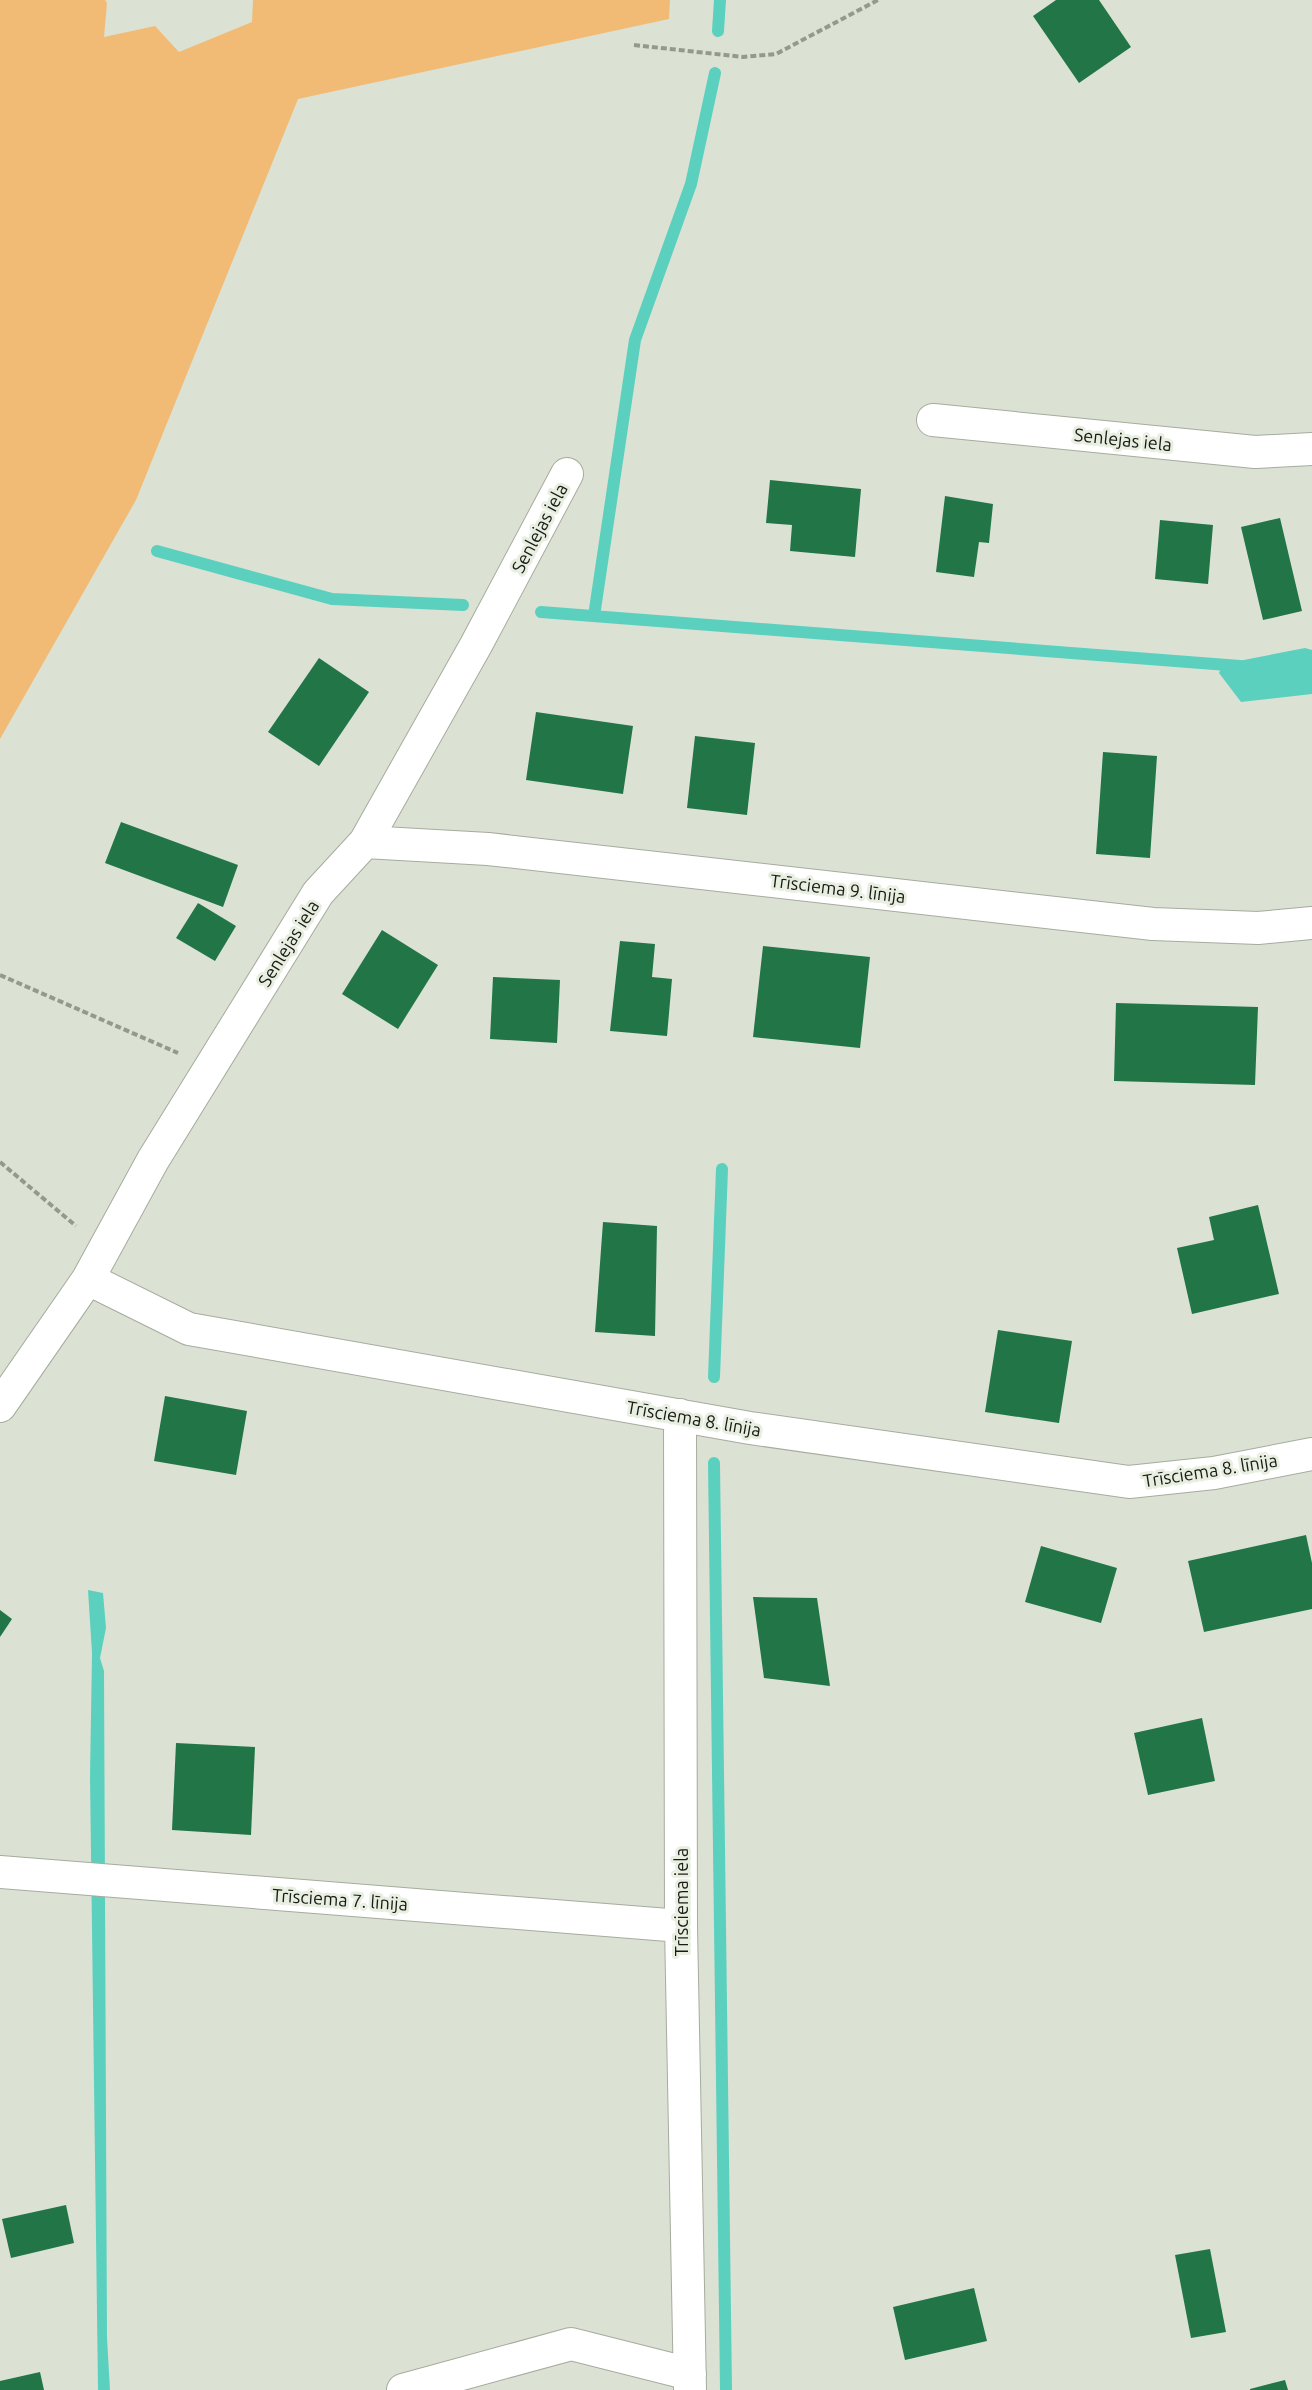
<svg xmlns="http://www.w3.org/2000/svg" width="1312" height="2390" font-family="Ubuntu,sans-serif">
<rect width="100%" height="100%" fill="#dbe2d3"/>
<path fill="#f1bb76" d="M0,0H105L107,3L104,37L155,26L179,52L252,22L253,0H670L669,19L298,99L136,500L0,739Z"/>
<path fill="#5cd0bf" d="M1305,648L1312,650V694L1241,702L1219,673L1223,664Z
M88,1590L103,1593L106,1628L100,1658L104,1671L107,2338L110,2390H98L90,1776L92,1653Z"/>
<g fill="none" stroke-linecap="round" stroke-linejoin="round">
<path stroke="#5cd0bf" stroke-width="12" d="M718,31L720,0
M157,551L332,599L463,605
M541,612L1240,666
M594,616L635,340L691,184L715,73
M714,1377L722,1169
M714,1463L726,2390"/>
</g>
<path fill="#217547" d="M1056,0H1099L1131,47L1079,83L1033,16Z
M770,480L861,489L855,557L790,551L792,525L766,523Z
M945,496L993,504L989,543L979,542L974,577L936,572Z
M1280,518L1302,611L1263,620L1241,527Z
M1160,520L1213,525L1208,584L1155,579Z
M319,658L369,692L319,766L268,732Z
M536,712L633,726L623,794L526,780Z
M695,736L755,743L747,815L687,808Z
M1103,752L1157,756L1150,858L1096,854Z
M121,822L238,865L223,907L105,863Z
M198,903L236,926L215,961L176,938Z
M382,930L438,965L398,1029L342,994Z
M620,941L655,944L652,977L672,979L667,1036L610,1031Z
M763,946L870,957L860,1048L753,1037Z
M493,977L560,980L557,1043L490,1039Z
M1116,1003L1258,1007L1255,1085L1114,1081Z
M1258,1205L1279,1294L1192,1314L1177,1248L1214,1240L1209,1217Z
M603,1222L657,1226L655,1336L595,1332Z
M998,1330L1072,1341L1059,1423L985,1412Z
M165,1396L247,1411L236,1475L154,1461Z
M1306,1535L1312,1563V1609L1204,1632L1188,1561Z
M1041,1546L1117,1568L1101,1623L1025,1602Z
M753,1597L817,1598L830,1686L764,1678Z
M0,1610L12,1619L0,1637Z
M1202,1718L1215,1781L1148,1795L1134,1733Z
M176,1743L255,1747L251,1835L172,1830Z
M66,2205L74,2243L11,2258L2,2219Z
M1210,2249L1226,2332L1191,2338L1175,2255Z
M974,2288L987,2341L905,2360L893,2307Z
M40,2372L44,2390H0V2381Z
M1285,2380L1288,2390H1250V2389Z"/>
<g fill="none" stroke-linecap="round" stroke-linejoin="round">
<defs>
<path id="street" d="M933,420L1255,452L1312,449
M365,842L488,849L1153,924L1258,928L1312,923
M88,1279L189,1329L750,1428L1129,1482L1214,1473L1312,1454
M0,1406L88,1279L153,1160L318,893L365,842L476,645L567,474
M680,1415L681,1926L690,2390
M0,1872L681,1926
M403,2390L571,2344L690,2374"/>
</defs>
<use href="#street" stroke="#a5ac9e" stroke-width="34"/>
<path stroke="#94998e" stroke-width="4" stroke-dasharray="6 3" stroke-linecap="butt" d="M634,45L743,57L776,54L878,0
M0,975L178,1053
M0,1162L76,1226"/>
<use href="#street" stroke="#fff" stroke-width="32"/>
</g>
<g text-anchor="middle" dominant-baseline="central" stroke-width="6" stroke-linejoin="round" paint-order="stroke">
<g font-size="18" fill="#181b16" stroke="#e8efe0">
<text transform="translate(1123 439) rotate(6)">Senlejas iela</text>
<text transform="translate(539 528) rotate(-62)">Senlejas iela</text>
<text transform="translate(838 888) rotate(7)">Trīsciema 9. līnija</text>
<text transform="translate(288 943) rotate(-58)">Senlejas iela</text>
<text transform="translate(694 1418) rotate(10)">Trīsciema 8. līnija</text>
<text transform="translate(1210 1470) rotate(-9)">Trīsciema 8. līnija</text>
<text transform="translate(340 1899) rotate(4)">Trīsciema 7. līnija</text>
<text transform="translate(681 1902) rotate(-90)">Trīsciema iela</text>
</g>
</g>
</svg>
